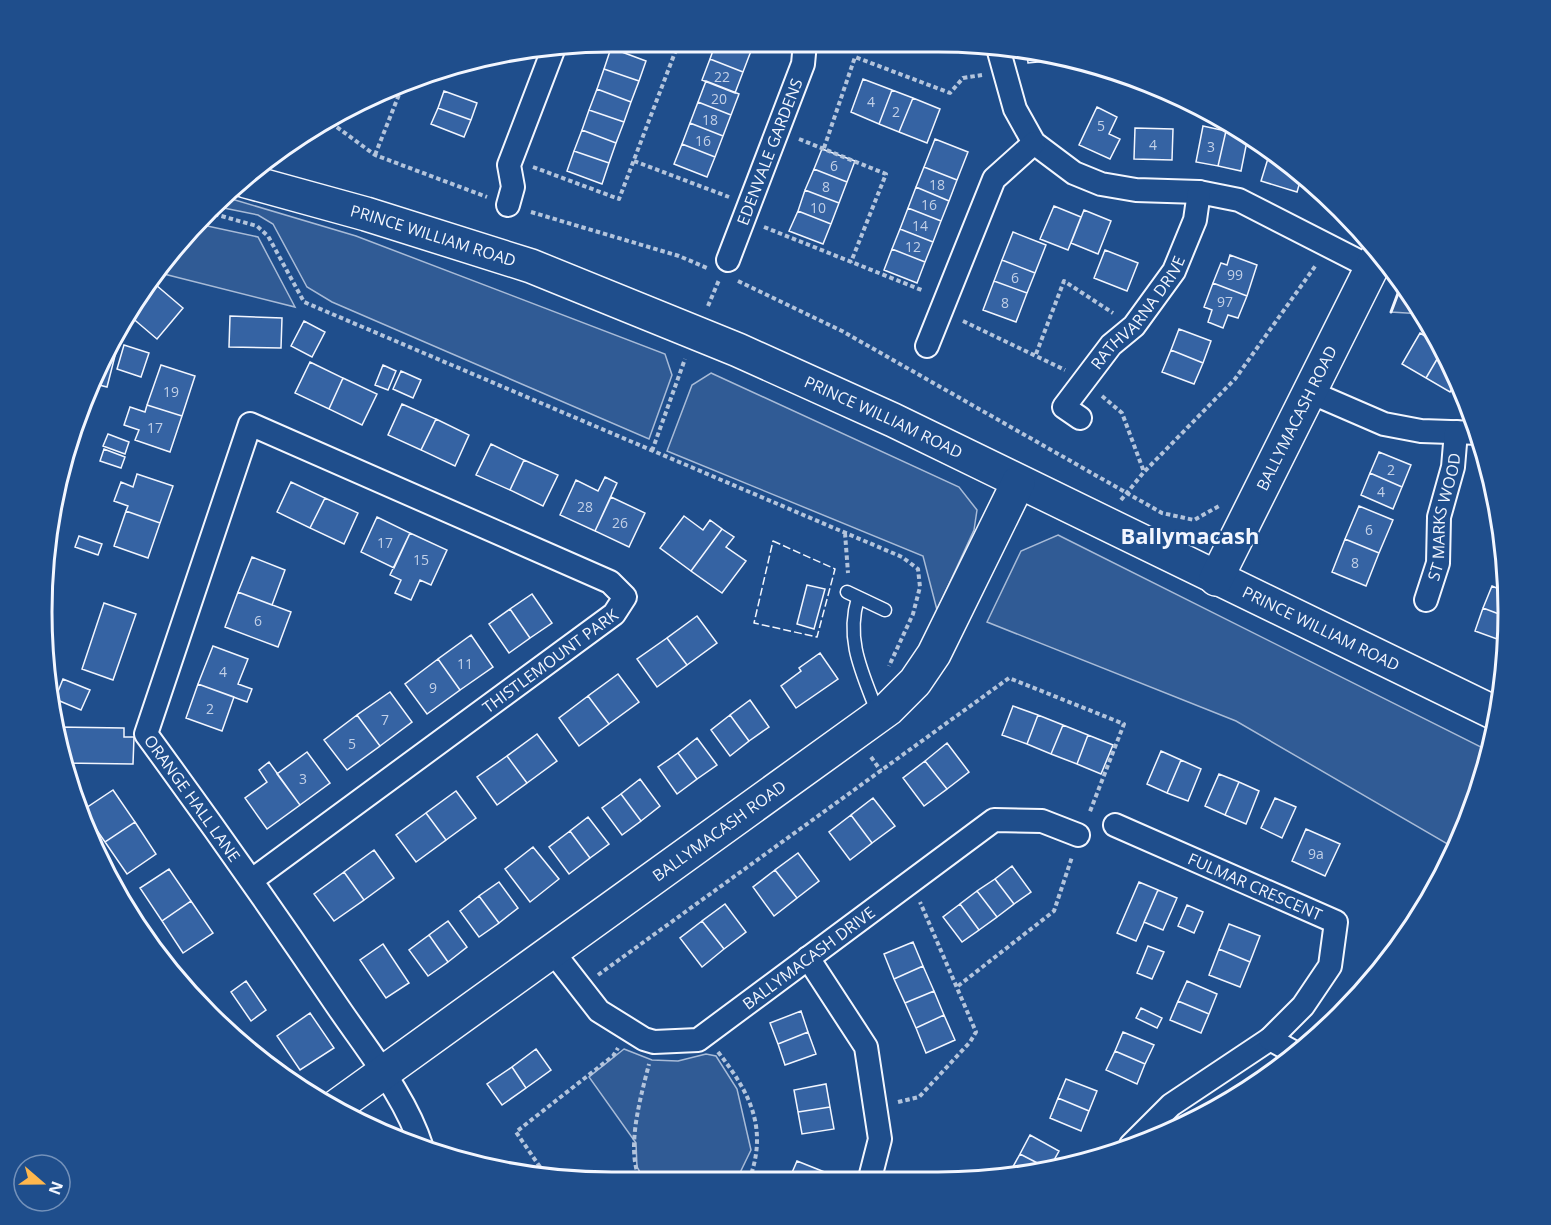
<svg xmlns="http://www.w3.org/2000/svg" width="1551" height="1225" font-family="'Open Sans',sans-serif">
<rect width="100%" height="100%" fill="#1f4e8c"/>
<path fill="#305b95" stroke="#a8bbd7" stroke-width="1.5" d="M225,197L356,236L665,354L672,375L649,439L332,302L307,287L273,224L258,215L214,206Z
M198,224L258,237L295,307L160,273Z
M1400,288L1422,314L1391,312Z
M711,373L959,487L977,510L974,530L937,610L923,556L667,451L692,385Z
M1058,535L1491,752L1456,849L1236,721L987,622L1021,551Z
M624,1049L652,1060L678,1061L706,1054L716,1056L737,1089L751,1150L735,1183H626L640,1172L637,1167L636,1143L589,1077Z"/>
<path fill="#3563a3" stroke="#f2f6ff" stroke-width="1.5" d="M716,42H728L751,51L743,72L710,59Z
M728,42H755L751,51Z
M611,48L646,61L639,81L604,69Z
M1027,53L1059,60L1028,63Z
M710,59L743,72L735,93L702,80Z
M604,69L639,81L631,102L597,89Z
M863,79L892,90L879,124L851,112Z
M706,81L739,94L731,115L698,102Z
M597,89L631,102L624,122L589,110Z
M892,90L913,98L899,132L879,124Z
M444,91L477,103L471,120L438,108Z
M913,98L940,109L927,143L899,132Z
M698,102L731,115L723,136L690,123Z
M1097,107L1117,117L1109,134L1120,139L1110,159L1079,145Z
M438,108L471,120L464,137L431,124Z
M589,110L624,122L616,143L582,130Z
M690,123L723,136L715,157L682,144Z
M1203,126L1226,131L1218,166L1196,162Z
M1135,128L1173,129L1172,160L1134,159Z
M582,130L616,143L609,163L574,151Z
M1226,131L1248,136L1241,171L1218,166Z
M935,139L968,152L957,180L924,167Z
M682,144L715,157L707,177L674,164Z
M822,149L855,161L847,182L814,169Z
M574,151L609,163L602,184L567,171Z
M1270,152L1302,175L1297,192L1261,181Z
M924,167L957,180L949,201L916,187Z
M814,169L847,182L839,203L805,190Z
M916,187L949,201L941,221L908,208Z
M805,190L839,203L831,224L798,211Z
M1054,206L1081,217L1068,250L1040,239Z
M908,208L941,221L933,242L900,229Z
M1084,210L1111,221L1098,254L1071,243Z
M798,211L831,224L823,244L789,231Z
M900,229L933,242L925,262L892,249Z
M1013,232L1046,245L1035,273L1002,260Z
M892,249L925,262L917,283L884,270Z
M1105,250L1138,263L1127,291L1094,278Z
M1230,255L1257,265L1247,296L1213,283L1221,263L1227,265Z
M1002,260L1035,273L1027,293L994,281Z
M994,281L1027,293L1016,322L983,310Z
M1213,283L1247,296L1238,318L1228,315L1223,328L1208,322L1212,310L1204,307Z
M156,285L183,308L157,339L130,316Z
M230,316L282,318L281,348L229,347Z
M304,321L325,332L312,357L291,346Z
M1179,329L1211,341L1203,363L1171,350Z
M1420,333L1440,345L1443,349L1426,378L1402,364Z
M124,345L149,353L141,377L117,369Z
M1443,349L1457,381L1450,392L1426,378Z
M109,350L116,352L107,387L95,384Z
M1171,350L1203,363L1194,384L1162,372Z
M310,362L343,378L329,409L295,393Z
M161,365L195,376L182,416L147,405Z
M383,365L396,371L388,390L375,385Z
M401,371L421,380L413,398L393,389Z
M343,378L377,394L362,425L329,409Z
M402,404L436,419L421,450L388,435Z
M147,405L182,416L170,452L135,440L139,430L124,425L130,407L145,412Z
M436,419L469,435L455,466L421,450Z
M108,434L129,442L125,454L103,446Z
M491,444L524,460L510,490L476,475Z
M104,449L125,457L121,468L100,461Z
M1379,452L1411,465L1402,487L1370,473Z
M524,460L558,475L543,506L510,490Z
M1370,473L1402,487L1393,509L1361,495Z
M137,474L173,486L160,523L126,511L128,506L114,501L121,482L133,487Z
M605,477L617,483L595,531L560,515L576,480L598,491Z
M291,482L325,498L310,528L277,512Z
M611,497L645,513L629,547L595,531Z
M325,498L358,513L344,544L310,528Z
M1359,506L1393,520L1379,553L1345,539Z
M126,511L160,523L148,558L114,546Z
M684,516L703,530L710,520L722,529L691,571L660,548Z
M377,517L410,533L394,568L361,552Z
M722,529L734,537L726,547L746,561L722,593L691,571Z
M410,533L447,550L431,585L420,580L411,600L395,593L401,580L390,575Z
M79,536L102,544L98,555L75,547Z
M1345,539L1379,553L1366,586L1332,572Z
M1501,544H1504L1505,568L1498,567Z
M252,557L285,570L272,605L238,592Z
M807,585L825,589L814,629L797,624Z
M1492,586L1506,592L1507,617L1483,608Z
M238,592L291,612L278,647L225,627Z
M532,594L552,623L530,638L510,609Z
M104,603L136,614L113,680L82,669Z
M1483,608L1507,617L1508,643L1475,631Z
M510,609L530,638L509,653L489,624Z
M697,616L717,643L687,665L667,638Z
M471,635L493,667L460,690L438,659Z
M667,638L687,665L657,687L637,659Z
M213,646L248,659L238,684L252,689L247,702L198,684Z
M820,653L838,679L796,708L781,686L801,671L799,668Z
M438,659L460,690L427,714L405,684Z
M618,674L639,702L609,724L588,696Z
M63,679L90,690L81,710L55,699Z
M198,684L234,697L222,731L186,718Z
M390,692L412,722L380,746L357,715Z
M588,696L609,724L579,746L559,718Z
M750,700L769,727L749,741L730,715Z
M1013,706L1038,715L1027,744L1002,735Z
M357,715L380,746L347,770L324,740Z
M730,715L749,741L730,756L711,730Z
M1038,715L1063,725L1051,754L1027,744Z
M1063,725L1088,735L1077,764L1051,754Z
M57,727L124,728V737H134L133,764L63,763Z
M537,734L557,761L527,783L507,756Z
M1088,735L1113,745L1101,774L1077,764Z
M697,738L717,765L697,779L678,753Z
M947,743L969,772L947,789L925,761Z
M1161,751L1181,760L1167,793L1147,784Z
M307,752L330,783L300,805L277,774Z
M678,753L697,779L677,794L658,767Z
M507,756L527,783L497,805L477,777Z
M1181,760L1201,769L1188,801L1167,793Z
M925,761L947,789L924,806L903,778Z
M269,762L300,805L267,829L245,798L267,782L259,770Z
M1219,774L1239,782L1225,815L1205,806Z
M640,779L660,806L641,821L621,794Z
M1239,782L1259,791L1246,824L1225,815Z
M113,790L135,822L105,842L83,810Z
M456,791L476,818L446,840L426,813Z
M621,794L641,821L622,835L602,808Z
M873,798L895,826L872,843L851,815Z
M1275,798L1296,807L1282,838L1261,828Z
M426,813L446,840L416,862L396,835Z
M851,815L872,843L850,860L829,832Z
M588,817L609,844L590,858L570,831Z
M135,822L156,854L127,874L105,842Z
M1306,829L1340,844L1325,876L1292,861Z
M570,831L590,858L569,874L549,847Z
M533,847L559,879L530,902L505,869Z
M374,850L394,878L364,900L344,872Z
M798,853L819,881L797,898L775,870Z
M1012,866L1031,892L1014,904L995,879Z
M169,869L191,901L162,921L140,888Z
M775,870L797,898L774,916L753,887Z
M344,872L364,900L334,921L314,894Z
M995,879L1014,904L997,917L977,891Z
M499,882L518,908L499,923L479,896Z
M1139,882L1158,890L1136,941L1117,933Z
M1158,890L1177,898L1163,930L1144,922Z
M977,891L997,917L979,930L960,904Z
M479,896L499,923L479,937L460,911Z
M191,901L213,933L183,953L162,921Z
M725,904L746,932L724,949L702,921Z
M960,904L979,930L962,942L943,917Z
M1187,905L1203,912L1194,933L1178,926Z
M448,921L467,947L448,962L429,935Z
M702,921L724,949L702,967L680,938Z
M1229,924L1260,936L1250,962L1219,949Z
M429,935L448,962L428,976L409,950Z
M913,942L923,966L894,979L884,954Z
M383,944L409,983L386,998L360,960Z
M1148,946L1164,952L1152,979L1137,973Z
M1219,949L1250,962L1240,987L1209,975Z
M923,966L934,991L905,1003L894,979Z
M246,981L266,1010L251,1021L231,992Z
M1187,981L1217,994L1209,1014L1178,1001Z
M934,991L944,1015L916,1028L905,1003Z
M1178,1001L1209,1014L1201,1033L1170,1020Z
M1141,1008L1162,1018L1157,1028L1136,1018Z
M801,1011L808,1032L778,1044L770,1023Z
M310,1013L334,1048L300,1070L277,1036Z
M944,1015L955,1040L926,1053L916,1028Z
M808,1032L816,1054L785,1065L778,1044Z
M1123,1032L1154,1045L1145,1064L1115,1051Z
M536,1049L551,1070L526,1088L512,1067Z
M1115,1051L1145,1064L1137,1084L1106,1070Z
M512,1067L526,1088L502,1105L487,1084Z
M1066,1079L1097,1091L1089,1111L1058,1098Z
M826,1084L830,1107L798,1112L794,1090Z
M1058,1098L1089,1111L1081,1131L1050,1118Z
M830,1107L834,1129L802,1134L798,1112Z
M1030,1135L1059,1151L1049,1169L1020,1154Z
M1020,1154L1049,1169L1015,1175L1010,1172Z
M797,1161L827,1173L823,1182H788Z"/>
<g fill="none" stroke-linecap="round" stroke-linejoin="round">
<defs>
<path id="service" d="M847,592L885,610
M858,598C845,641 863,674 878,714"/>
<g id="minor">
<path d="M998,48L1015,109L1034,143L1074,173L1101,184L1136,190L1199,192L1239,200L1372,268"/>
<path d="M508,205L513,187L509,165L553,50"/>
<path id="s1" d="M728,260L803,64L805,43"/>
<path d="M927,346L994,179L1034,143"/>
<path d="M1310,392L1384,424L1421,431L1480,433"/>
<path id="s2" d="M1080,418L1064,407L1111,345L1134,326L1174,271L1195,220L1199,192"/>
<path id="s3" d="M1426,600L1438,563L1439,517L1453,467L1456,432"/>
<path id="s4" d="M1115,825L1336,922L1330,966L1303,1006L1270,1039L1171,1105L1131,1145"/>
<path id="s5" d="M252,880L614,614L625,597L610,582L250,424L146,734C212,824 276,915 338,1007C368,1051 406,1097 422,1148"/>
<path id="s6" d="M553,952L599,1011L644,1039L654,1042L698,1040L994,820L1042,821L1078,835"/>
<path d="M808,958L866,1047L880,1139L869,1182"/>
<path d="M1270,1039L1297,1054"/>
</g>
<g id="primary">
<path id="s7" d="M246,181L366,214L531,266L738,350L893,420L1497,714"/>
<path id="s8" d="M1216,579L1376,259"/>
<path id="s9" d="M337,1106L888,709L915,682L934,654L1018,483"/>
</g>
</defs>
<use href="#service" stroke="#f2f6ff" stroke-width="15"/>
<use href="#minor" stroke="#f2f6ff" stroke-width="26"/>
<use href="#primary" stroke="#f2f6ff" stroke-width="36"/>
<path stroke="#b3c4dc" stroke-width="4" stroke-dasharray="4.5 3" stroke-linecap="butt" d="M323,122L334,125L375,155L487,197
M799,139L886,174L851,262
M824,148L855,57L950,93L963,78L982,75
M375,155L402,87
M634,161L729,197
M533,167L619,199L679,42
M207,212L257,226L268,236L304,302L902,557L918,569L920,587L913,614L889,666
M531,212L679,256L707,268
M764,227L924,291
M738,281L842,331L1162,513L1194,520L1219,506
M708,306L719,280
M963,321L1065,370
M1036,354L1064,281L1113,313
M1102,396L1122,413L1144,472
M652,451L685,359
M1121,500L1144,472L1235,379L1316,265
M845,533L848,573
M871,757L881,771
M598,975L1009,678L1124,724L1089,814
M958,986L1054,911L1072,857
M718,1052C751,1094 769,1130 748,1183
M898,1102L919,1097L970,1042L976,1032L920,902
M540,1167L516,1132L613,1056L618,1048
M528,1175L540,1167L548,1177
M642,1183C624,1153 641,1096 649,1064"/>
<use href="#service" stroke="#1f4e8c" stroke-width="12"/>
<use href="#minor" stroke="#1f4e8c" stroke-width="22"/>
<use href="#primary" stroke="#1f4e8c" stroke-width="33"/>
<path stroke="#f2f6ff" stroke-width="1.5" stroke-dasharray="8 3" stroke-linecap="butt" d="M773,541L835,569L817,637L754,623Z"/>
<path stroke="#f2f6ff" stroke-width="3" d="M1391,312L1400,288"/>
</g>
<g text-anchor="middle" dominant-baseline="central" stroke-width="4.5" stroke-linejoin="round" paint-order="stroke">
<g font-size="14" fill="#c3d1e8">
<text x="722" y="76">22</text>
<text x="719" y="98">20</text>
<text x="871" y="101">4</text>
<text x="896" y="111">2</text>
<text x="710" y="119">18</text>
<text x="1101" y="125">5</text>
<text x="703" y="140">16</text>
<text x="1153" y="144">4</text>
<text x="1211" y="146">3</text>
<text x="834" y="165">6</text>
<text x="937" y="184">18</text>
<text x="826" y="186">8</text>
<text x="929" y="204">16</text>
<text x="818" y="207">10</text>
<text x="920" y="225">14</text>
<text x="913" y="246">12</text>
<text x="1235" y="274">99</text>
<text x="1015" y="277">6</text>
<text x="1225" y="301">97</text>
<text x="1005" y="302">8</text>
<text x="171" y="391">19</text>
<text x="155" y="427">17</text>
<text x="1391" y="469">2</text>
<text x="1381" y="491">4</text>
<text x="585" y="506">28</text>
<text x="620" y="522">26</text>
<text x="1369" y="529">6</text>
<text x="385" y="542">17</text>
<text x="421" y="559">15</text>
<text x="1355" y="562">8</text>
<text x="258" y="620">6</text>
<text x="465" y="663">11</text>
<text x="223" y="671">4</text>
<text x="433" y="687">9</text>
<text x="210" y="708">2</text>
<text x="385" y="719">7</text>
<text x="352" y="743">5</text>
<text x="303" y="778">3</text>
<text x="1316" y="853">9a</text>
</g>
<g font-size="16" fill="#f2f6ff" stroke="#1f4e8c">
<text stroke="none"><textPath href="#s1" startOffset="116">EDENVALE GARDENS</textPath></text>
<text stroke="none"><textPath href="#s7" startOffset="195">PRINCE WILLIAM ROAD</textPath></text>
<text stroke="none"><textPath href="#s2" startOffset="140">RATHVARNA DRIVE</textPath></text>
<text stroke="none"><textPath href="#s7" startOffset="681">PRINCE WILLIAM ROAD</textPath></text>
<text stroke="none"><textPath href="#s8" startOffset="180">BALLYMACASH ROAD</textPath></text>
<text stroke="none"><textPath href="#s3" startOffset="86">ST MARKS WOOD</textPath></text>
<text stroke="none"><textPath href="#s7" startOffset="1167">PRINCE WILLIAM ROAD</textPath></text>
<text stroke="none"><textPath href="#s5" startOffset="370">THISTLEMOUNT PARK</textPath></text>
<text stroke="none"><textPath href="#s5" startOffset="1290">ORANGE HALL LANE</textPath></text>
<text stroke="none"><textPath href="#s9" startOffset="471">BALLYMACASH ROAD</textPath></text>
<text stroke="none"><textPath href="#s4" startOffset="153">FULMAR CRESCENT</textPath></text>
<text stroke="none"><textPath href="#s6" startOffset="320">BALLYMACASH DRIVE</textPath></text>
</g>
<g font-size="22" font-weight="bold" fill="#f2f6ff" stroke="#1f4e8c">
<text x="1190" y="535">Ballymacash</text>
</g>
</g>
<path d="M0 0H1551V1225H0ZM612 52H938A560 560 0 0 1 1498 612V612A560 560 0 0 1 938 1172H612A560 560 0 0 1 52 612V612A560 560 0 0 1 612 52Z" fill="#1f4e8c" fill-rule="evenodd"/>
<path fill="none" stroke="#f2f6ff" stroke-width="3" d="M612 52H938A560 560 0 0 1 1498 612V612A560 560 0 0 1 938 1172H612A560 560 0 0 1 52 612V612A560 560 0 0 1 612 52Z"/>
<g transform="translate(42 1183) rotate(110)"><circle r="28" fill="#1f4e8c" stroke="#7391ba" stroke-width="1.5"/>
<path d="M0-4.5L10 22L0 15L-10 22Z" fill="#ffb74d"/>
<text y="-9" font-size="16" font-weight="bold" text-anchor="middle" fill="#f2f6ff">N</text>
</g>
</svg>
